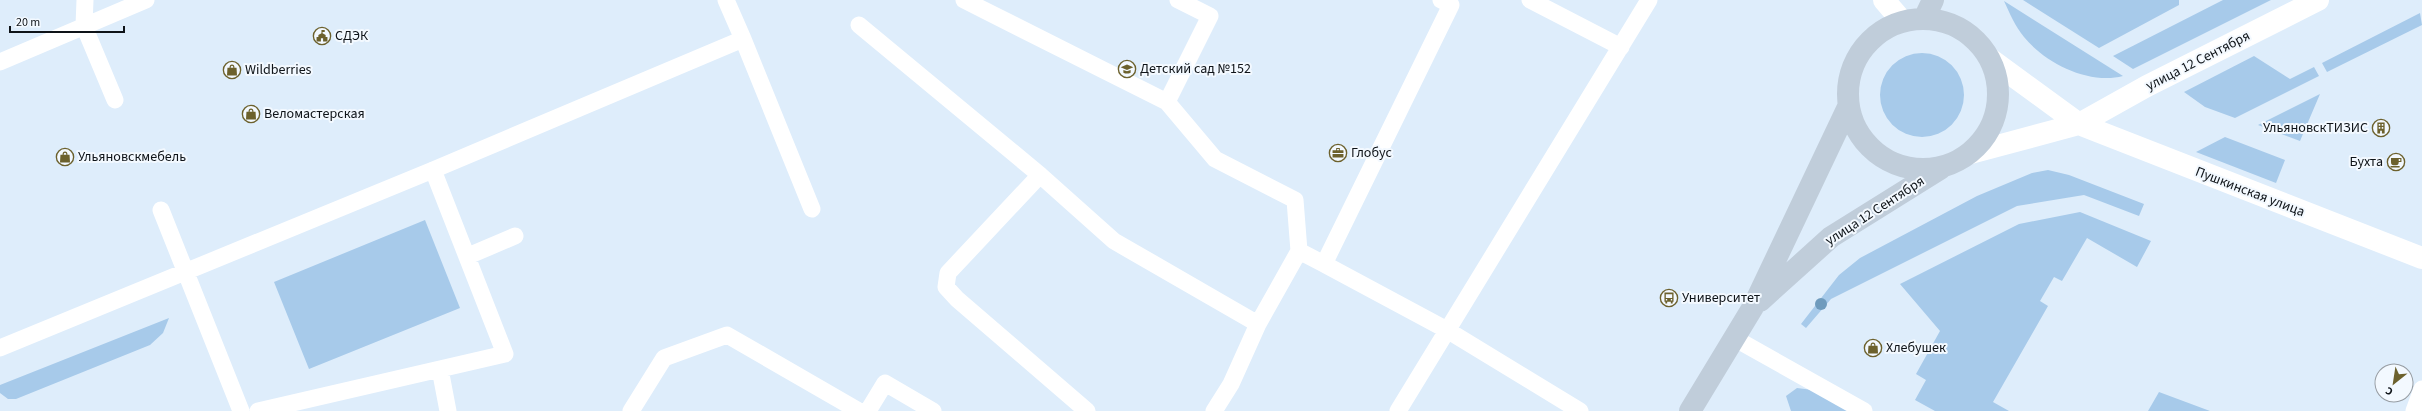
<svg xmlns="http://www.w3.org/2000/svg" width="2422" height="411" font-family="'Source Sans 3',sans-serif">
<rect width="100%" height="100%" fill="#deedfb"/>
<path fill="#a7caea" d="M2023,0H2179V5L2099,48Z
M2223,0H2271L2133,69L2113,56Z
M2004,1L2123,76C2089,85 2045,63 2024,37C2015,26 2010,14 2004,1Z
M2420,13L2422,25L2327,72L2322,63Z
M1880 95a42 42 0 1 1 84 0a42 42 0 1 1-84 0Z
M2254,56L2290,79L2314,67L2319,76L2235,118L2205,107L2184,92Z
M2320,94L2300,141L2258,125Z
M2225,137L2285,160L2276,183L2196,152Z
M2048,170L2069,175L2144,204L2139,216L2084,195L2017,206L1831,299L1806,328L1801,324L1839,275L1860,258L1977,196L2032,173Z
M2080,212L2151,241L2137,267L2087,238L2062,281L2054,277L2040,301L2048,306L1993,402L2009,411H1935L1915,400L1926,380L1916,374L1940,331L1900,284L2019,224Z
M425,220L460,308L309,369L274,282Z
M169,318L163,333L150,345L16,399H8L0,393V385Z
M1797,388L1813,390L1854,411H1791L1786,396Z
M2159,392L2210,411H2148Z"/>
<g fill="none" stroke-linecap="round" stroke-linejoin="round">
<path stroke="#fff" stroke-width="17" d="M85,0L84,26L115,100
M964,0L1167,102L1215,159L1295,200L1299,251L1324,264
M1441,0L1451,5L1324,264L1447,330L1580,411
M1530,0L1621,47
M859,25L1040,175L1114,241L1258,324
M743,39L812,209
M0,62L146,0
M1167,102L1210,16L1178,0
M433,170L505,354L440,369L448,411
M1040,175L948,273L946,287L957,299L1087,411
M161,210L241,411
M468,256L515,236
M1734,338L1864,411
M0,348L433,170L743,39L726,0
M258,411L440,369
M631,411L664,358L727,335L859,411
M868,411L885,383L933,411
M1214,411L1231,384L1258,324L1299,251
M1398,411L1649,0
M2414,411L2422,389"/>
<path stroke="#fff" stroke-width="22" d="M1884,0L1902,21
M1990,59L2079,124L2422,258
M1971,153L2079,124L2147,86L2318,0"/>
<path stroke="#c0cdda" stroke-width="22" d="M1848 94a75 75 0 1 1 150 0a75 75 0 1 1-150 0Z
M1924,19L1933,0
M1760,301L1831,237L1940,169
M1690,411L1753,307L1848,107"/>
</g>
<circle fill="#6f9bbd" cx="1821" cy="304" r="6"/>
<defs>
<symbol id="civic-ring" viewBox="-11 -11 22 22"><circle r="9.5" fill="#f3f9ff" stroke="#6c612d" stroke-width="1.5"/><path d="M-.6-6.5H3V-4.5H.6V-3L4-1V1h2V6H-6V1h2V-1L-.6-3ZM-1.2 2.5V6h2.4V2.5Z" fill="#6c612d"/></symbol>
<symbol id="school-ring" viewBox="-11 -11 22 22"><circle r="9.5" fill="#f3f9ff" stroke="#6c612d" stroke-width="1.5"/><path d="M0-5L7-2L0 1L-7-2ZM-4 1L0 2.5L4 1V4Q0 6-4 4Z" fill="#6c612d"/></symbol>
<symbol id="shop-ring" viewBox="-11 -11 22 22"><circle r="9.5" fill="#f3f9ff" stroke="#6c612d" stroke-width="1.5"/><path d="M-5-2.5h2.3a2.7 3.5 0 0 1 5.4 0H5L5.5 6h-11ZM-1.5-2.5h3a1.5 2.3 0 0 0-3 0Z" fill="#6c612d"/></symbol>
<symbol id="building-ring" viewBox="-11 -11 22 22"><circle r="9.5" fill="#f3f9ff" stroke="#6c612d" stroke-width="1.5"/><path d="M-4-6H4V6H1V3H-1V6H-4ZM-2.5-4.3h1.7v1.8h-1.7ZM.8-4.3h1.7v1.8H.8ZM-2.5-1h1.7V.8h-1.7ZM.8-1h1.7V.8H.8Z" fill="#6c612d"/></symbol>
<symbol id="office-ring" viewBox="-11 -11 22 22"><circle r="9.5" fill="#f3f9ff" stroke="#6c612d" stroke-width="1.5"/><path d="M-6-3h4V-5.5h4V-3h4V5H-6ZM-1-4.5V-3h2v-1.5ZM-6 0V1H6V0Z" fill="#6c612d"/></symbol>
<symbol id="cafe-ring" viewBox="-11 -11 22 22"><circle r="9.5" fill="#f3f9ff" stroke="#6c612d" stroke-width="1.5"/><path d="M-5.5-4.5H6V0H3Q3 3.5 0 3.5H-2.5Q-5.5 3.5-5.5 0ZM3-3.2v2h1.7v-2ZM-6 4.5H4V6H-6Z" fill="#6c612d"/></symbol>
<symbol id="bus-ring" viewBox="-11 -11 22 22"><circle r="9.5" fill="#f3f9ff" stroke="#6c612d" stroke-width="1.5"/><path d="M-5-6H5V4H4V6H2V4H-2V6H-4V4H-5ZM-3.5-4V0h7V-4ZM-3.5 1.2v1.5H-2V1.2ZM2 1.2v1.5H3.5V1.2Z" fill="#6c612d"/></symbol>
</defs>
<g fill-rule="evenodd">
<use href="#civic-ring" x="312" y="26" width="20" height="20"/>
<use href="#school-ring" x="1117" y="59" width="20" height="20"/>
<use href="#shop-ring" x="222" y="60" width="20" height="20"/>
<use href="#shop-ring" x="241" y="104" width="20" height="20"/>
<use href="#building-ring" x="2371" y="118" width="20" height="20"/>
<use href="#office-ring" x="1328" y="143" width="20" height="20"/>
<use href="#shop-ring" x="55" y="147" width="20" height="20"/>
<use href="#cafe-ring" x="2386" y="152" width="20" height="20"/>
<use href="#bus-ring" x="1659" y="288" width="20" height="20"/>
<use href="#shop-ring" x="1863" y="338" width="20" height="20"/>
</g>
<g text-anchor="middle" dominant-baseline="central" stroke-width="4" stroke-linejoin="round" paint-order="stroke">
<g font-size="14" fill="#0e1318" stroke="#f3f9ff" text-anchor="start">
<text x="335" y="36">СДЭК</text>
<text x="1140" y="69">Детский сад №152</text>
<text x="245" y="70">Wildberries</text>
<text x="264" y="114">Веломастерская</text>
<text x="2368" y="128" text-anchor="end">УльяновскТИЗИС</text>
<text x="1351" y="153">Глобус</text>
<text x="78" y="157">Ульяновскмебель</text>
<text x="2383" y="162" text-anchor="end">Бухта</text>
<text x="1682" y="298">Университет</text>
<text x="1886" y="348">Хлебушек</text>
</g>
<g font-size="14" fill="#0e1318" stroke="#f3f9ff">
<text transform="translate(2198 61) rotate(-27)">улица 12 Сентября</text>
<text transform="translate(2250 192) rotate(21)">Пушкинская улица</text>
<text transform="translate(1875 211) rotate(-33)">улица 12 Сентября</text>
</g>
</g>
<g transform="translate(2394 383) rotate(210)"><circle r="19" fill="#f3f9ff" stroke="#979da3"/>
<path d="M0-3L7 15L0 10L-7 15Z" fill="#6c612d"/>
<text y="-6" font-size="11" font-weight="bold" text-anchor="middle" fill="#0e1318">С</text>
</g>
<path d="M10 26v6h114v-6" fill="none" stroke="#0e1318" stroke-width="2"/>
<text x="16" y="26" font-size="12" fill="#0e1318" stroke="#f3f9ff" stroke-width="3" paint-order="stroke">20 m</text>
</svg>
